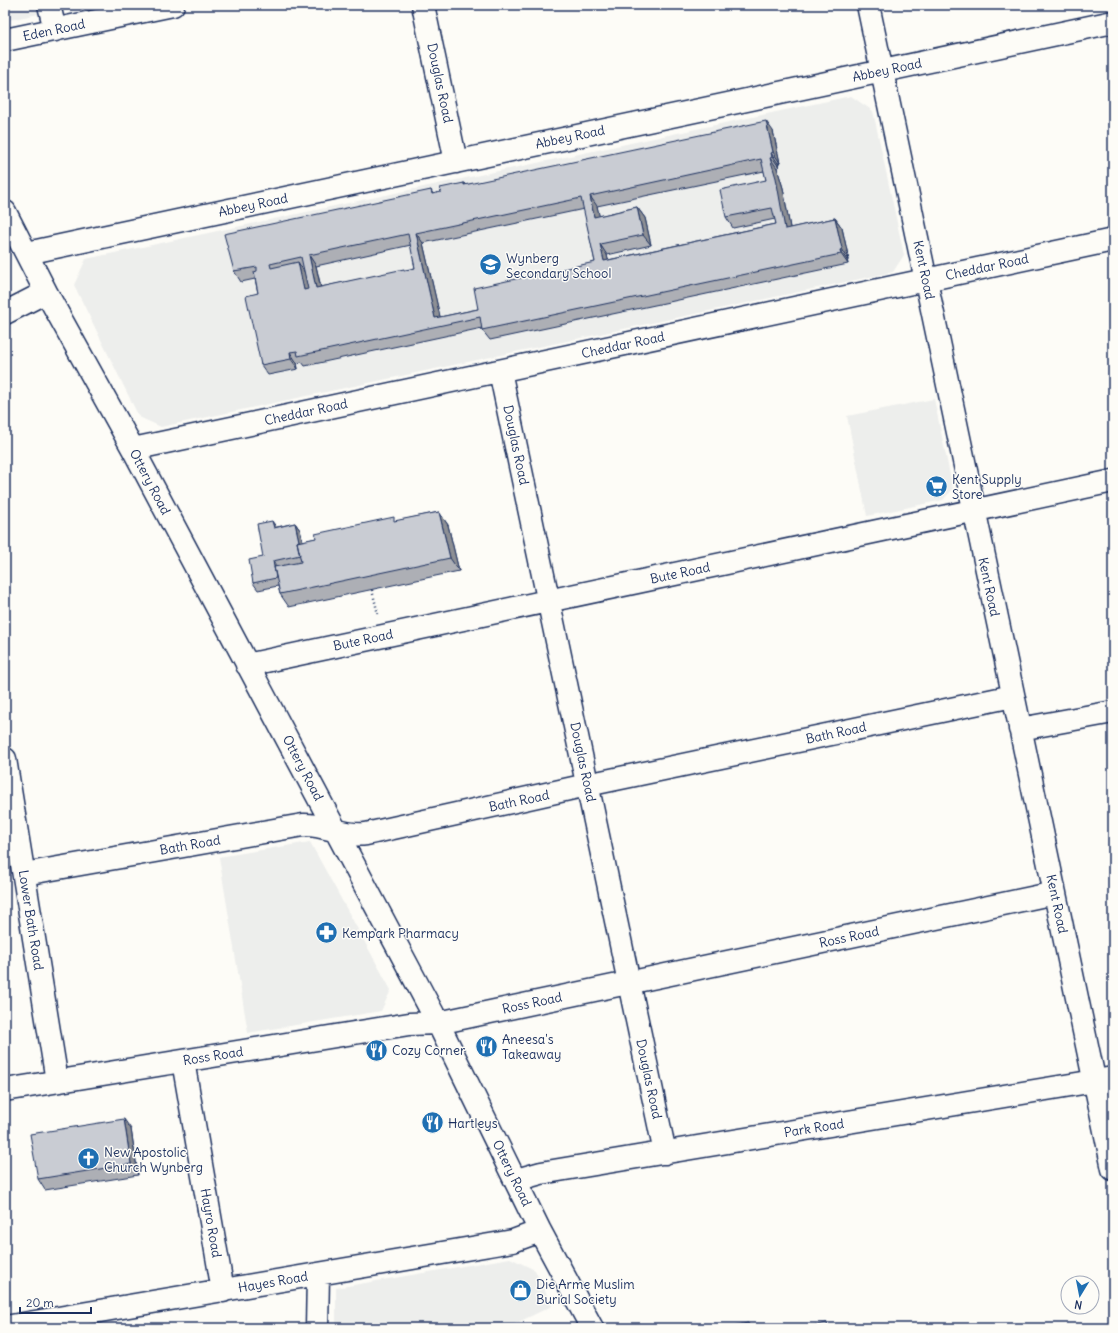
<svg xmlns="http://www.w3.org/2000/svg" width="1118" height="1333" font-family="Delius,sans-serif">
<rect width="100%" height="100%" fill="#fdfcf7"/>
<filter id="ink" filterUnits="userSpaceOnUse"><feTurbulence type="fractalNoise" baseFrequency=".025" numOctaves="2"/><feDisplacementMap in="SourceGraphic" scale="8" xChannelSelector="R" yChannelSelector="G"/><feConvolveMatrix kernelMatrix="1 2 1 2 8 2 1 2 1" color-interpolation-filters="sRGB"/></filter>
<g filter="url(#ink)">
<path fill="#edeeec" d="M5,5H41L43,13L5,21Z
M851,96L873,111L904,255L893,272L161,427L139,417L74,285L86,259Z
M934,399L953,489L943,500L867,516L847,416Z
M310,842L391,990L381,1011L248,1033L219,857Z
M510,1258L535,1270L552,1306L506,1328H336V1288Z"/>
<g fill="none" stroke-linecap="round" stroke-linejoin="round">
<defs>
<path id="minor" d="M49,5L55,30
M423,5L456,162
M868,5L1113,1169
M5,40L173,5
M5,212L46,292L133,449L438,1023L540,1231L592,1328
M27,253L1113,22
M5,313L46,292
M500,371L665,1153
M133,449L1113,240
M247,665L1113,481
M1020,729L1113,712
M5,759L57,1081
M24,874L303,825C325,824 344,837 366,834L587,785L1013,696
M183,1061L223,1291
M5,1090L409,1024L438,1023L1055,893
M516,1180L541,1173L1113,1078
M5,1327L513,1241L540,1231
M317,1328L318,1275"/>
</defs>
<use href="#minor" stroke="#1b2f5e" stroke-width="25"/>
<path stroke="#1b2f5e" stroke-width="2.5" stroke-dasharray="1 3" stroke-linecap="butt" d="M372,590L378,614"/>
<use href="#minor" stroke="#fdfcf7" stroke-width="22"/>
</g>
<path fill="#adafb5" stroke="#1b2f5e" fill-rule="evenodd" d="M773,131L780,163H778L779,167L777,168L783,188L790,228L835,218L842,228L849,260H847L848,264L490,340L482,330V328L305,366L302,362L297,363L298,369L268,375L261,365L258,293L255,279L241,282L234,271L431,190L433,194L441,192L464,183L465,185ZM764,171L766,180L726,217L733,228L775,219L776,224L608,260L607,255L651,245L645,218L637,207L599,216L597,206ZM584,209L595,262L478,309L440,317L423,243ZM411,245L415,268L321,287L316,266Z
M439,512L448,525L459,571L289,607L280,594L278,586L258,590L253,583L263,557L277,527L295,523L300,530L303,541Z
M131,1129L138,1175L45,1190L38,1179Z"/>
<path fill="#8d8f94" stroke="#1b2f5e" d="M766,121L773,131L780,163L773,152Z
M771,153L778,163L779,167L772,157Z
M770,158L777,168L783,188L792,239L785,229Z
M590,196L597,206L602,227L594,217Z
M637,207L645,218L651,245L643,235Z
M835,218L842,228L849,260L842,249Z
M416,233L423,243L442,325L435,318Z
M600,244L607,255L611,271L604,261Z
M840,250L847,260L848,264L841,254Z
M309,255L316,266L323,298L316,288Z
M298,262L305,273L311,300L304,290Z
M290,352L297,363L298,369L291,359Z
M439,512L448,525L459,571L450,558Z
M272,521L277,528H274Z
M295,523L300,530L307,562L302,555Z
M273,561L278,568L276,578Z
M124,1119L131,1129L138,1175L131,1164Z"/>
<path fill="#c9ccd3" stroke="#1b2f5e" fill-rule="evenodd" d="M766,121L773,152L771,153L772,157L770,158L776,178L785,229L835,218L842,249L840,250L841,254L482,330L480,317L298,356L297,351L290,352L291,359L261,365L246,296L258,293L254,272L257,271V267L234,271L224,234L431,190L432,194L441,192L440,188L464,183V185ZM761,159L766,180L720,190L726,217L772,208L776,224L604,261L600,244L643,235L637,207L594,217L590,196ZM581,198L595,262L474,288L478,309L435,318L416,233ZM408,234L415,268L404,271V269L316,288L309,255ZM301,257L308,289L304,290L298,262L271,268L270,264Z
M439,512L450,558L280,594L274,567L301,562L297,542L316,538L315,534L394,517V521Z
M272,521L274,528L295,523L299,541L297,542L300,555L273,561L276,578L253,583L249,560L263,557L257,524Z
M124,1119L131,1164L38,1179L30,1134Z
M748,1323L750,1328H721Z
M827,1323L828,1328H800Z"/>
</g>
<defs>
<symbol id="school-disc" viewBox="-11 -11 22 22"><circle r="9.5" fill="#1f6fb2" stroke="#fdfcf7"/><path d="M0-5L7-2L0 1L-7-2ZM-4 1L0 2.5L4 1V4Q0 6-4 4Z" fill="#fff"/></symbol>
<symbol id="supermarket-disc" viewBox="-11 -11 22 22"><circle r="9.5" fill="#1f6fb2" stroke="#fdfcf7"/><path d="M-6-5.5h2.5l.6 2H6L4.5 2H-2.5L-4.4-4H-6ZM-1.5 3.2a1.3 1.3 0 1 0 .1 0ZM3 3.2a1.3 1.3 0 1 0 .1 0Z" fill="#fff"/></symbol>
<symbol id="pharmacy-disc" viewBox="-11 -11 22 22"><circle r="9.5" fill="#1f6fb2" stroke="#fdfcf7"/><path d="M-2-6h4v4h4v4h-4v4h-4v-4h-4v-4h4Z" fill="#fff"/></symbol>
<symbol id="restaurant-disc" viewBox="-11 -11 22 22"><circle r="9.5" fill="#1f6fb2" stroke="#fdfcf7"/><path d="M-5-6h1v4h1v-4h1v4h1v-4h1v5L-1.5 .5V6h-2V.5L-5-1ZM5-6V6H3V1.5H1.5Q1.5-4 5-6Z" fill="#fff"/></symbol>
<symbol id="church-disc" viewBox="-11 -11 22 22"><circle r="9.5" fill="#1f6fb2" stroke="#fdfcf7"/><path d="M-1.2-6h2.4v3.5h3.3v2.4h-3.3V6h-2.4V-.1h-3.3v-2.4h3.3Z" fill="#fff"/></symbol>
<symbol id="shop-disc" viewBox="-11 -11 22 22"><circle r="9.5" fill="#1f6fb2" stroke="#fdfcf7"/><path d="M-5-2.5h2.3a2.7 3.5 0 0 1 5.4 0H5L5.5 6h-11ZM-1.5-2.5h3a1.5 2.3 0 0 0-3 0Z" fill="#fff"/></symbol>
</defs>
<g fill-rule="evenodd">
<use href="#school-disc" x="478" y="252" width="25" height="25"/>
<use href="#supermarket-disc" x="924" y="474" width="25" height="25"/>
<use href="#pharmacy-disc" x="314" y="920" width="25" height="25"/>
<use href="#restaurant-disc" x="474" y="1034" width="25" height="25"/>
<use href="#restaurant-disc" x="364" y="1038" width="25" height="25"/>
<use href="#restaurant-disc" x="420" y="1110" width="25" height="25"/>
<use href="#church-disc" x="76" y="1146" width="25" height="25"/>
<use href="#shop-disc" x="508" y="1278" width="25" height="25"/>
</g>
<g text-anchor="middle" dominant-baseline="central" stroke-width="3" stroke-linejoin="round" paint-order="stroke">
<g font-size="13" fill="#1b2f5e" stroke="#fdfcf7">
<text transform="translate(54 30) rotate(-12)">Eden Road</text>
<text transform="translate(887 70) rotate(-12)">Abbey Road</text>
<text transform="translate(440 83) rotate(78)">Douglas Road</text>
<text transform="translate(570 137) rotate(-12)">Abbey Road</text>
<text transform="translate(253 205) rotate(-12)">Abbey Road</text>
<text transform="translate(987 267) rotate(-12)">Cheddar Road</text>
<text transform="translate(924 270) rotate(78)">Kent Road</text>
<text transform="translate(623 345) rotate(-12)">Cheddar Road</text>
<text transform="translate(306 412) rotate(-12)">Cheddar Road</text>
<text transform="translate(516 445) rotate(78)">Douglas Road</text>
<text transform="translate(150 482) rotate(62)">Ottery Road</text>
<text transform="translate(680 573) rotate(-12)">Bute Road</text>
<text transform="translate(989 587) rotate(78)">Kent Road</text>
<text transform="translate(363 640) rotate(-12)">Bute Road</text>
<text transform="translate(836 733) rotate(-12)">Bath Road</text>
<text transform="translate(583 762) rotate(78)">Douglas Road</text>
<text transform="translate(303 768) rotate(62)">Ottery Road</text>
<text transform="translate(519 801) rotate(-12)">Bath Road</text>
<text transform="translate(190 845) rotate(-10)">Bath Road</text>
<text transform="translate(1057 904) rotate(78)">Kent Road</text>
<text transform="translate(31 920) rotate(81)">Lower Bath Road</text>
<text transform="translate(849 937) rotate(-12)">Ross Road</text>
<text transform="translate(532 1003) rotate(-12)">Ross Road</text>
<text transform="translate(213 1056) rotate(-9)">Ross Road</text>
<text transform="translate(649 1079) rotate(78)">Douglas Road</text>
<text transform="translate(814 1128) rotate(-9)">Park Road</text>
<text transform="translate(512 1173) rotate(64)">Ottery Road</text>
<text transform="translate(211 1223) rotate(80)">Hayro Road</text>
<text transform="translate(273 1282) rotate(-10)">Hayes Road</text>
</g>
<g font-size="13" fill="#1b2f5e" stroke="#fdfcf7" text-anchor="start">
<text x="506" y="258">Wynberg<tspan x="506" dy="15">Secondary School</tspan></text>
<text x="952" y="479">Kent Supply<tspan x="952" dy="15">Store</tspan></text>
<text x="342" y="933">Kempark Pharmacy</text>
<text x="502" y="1039">Aneesa's<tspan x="502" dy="15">Takeaway</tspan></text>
<text x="392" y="1050">Cozy Corner</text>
<text x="448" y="1123">Hartleys</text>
<text x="104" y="1152">New Apostolic<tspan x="104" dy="15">Church Wynberg</tspan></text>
<text x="536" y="1284">Die Arme Muslim<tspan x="536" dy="15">Burial Society</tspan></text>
</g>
</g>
<rect width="1118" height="1333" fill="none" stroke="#fdfcf7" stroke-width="20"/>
<rect x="10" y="10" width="1098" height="1313" fill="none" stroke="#1b2f5e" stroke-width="1.5" filter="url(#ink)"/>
<g transform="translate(1080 1295) rotate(190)"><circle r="19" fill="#fdfcf7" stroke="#a3aaba"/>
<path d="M0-3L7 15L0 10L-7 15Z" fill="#1f6fb2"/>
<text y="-6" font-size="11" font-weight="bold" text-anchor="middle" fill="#1b2f5e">N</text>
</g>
<path d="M20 1307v6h71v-6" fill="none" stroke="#1b2f5e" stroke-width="2"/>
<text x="26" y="1307" font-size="12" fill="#1b2f5e" stroke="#fdfcf7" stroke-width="3" paint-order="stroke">20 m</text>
</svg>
